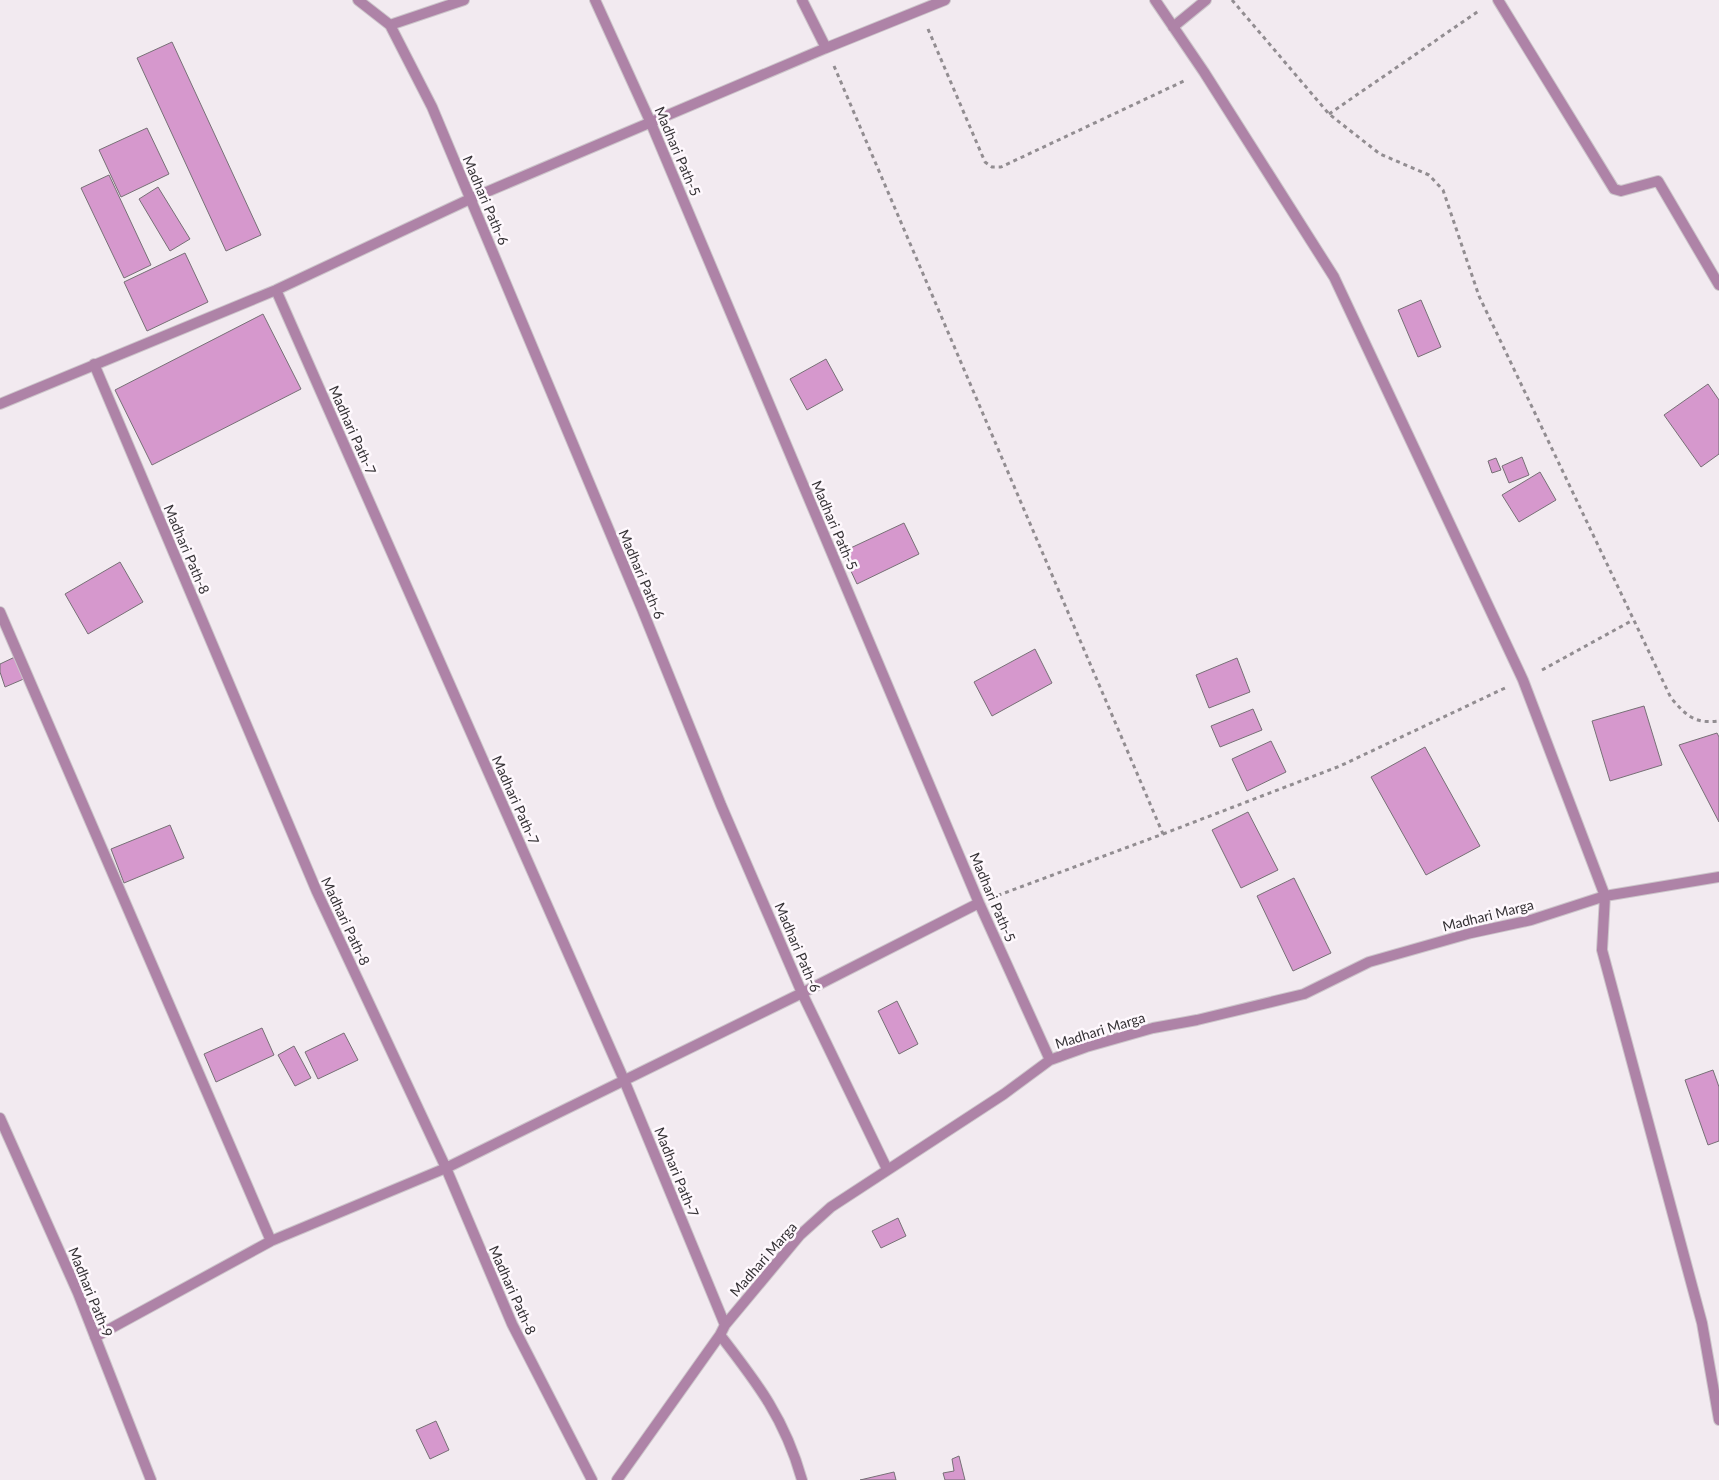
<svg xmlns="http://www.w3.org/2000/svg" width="1719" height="1480" font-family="Lato,sans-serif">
<rect width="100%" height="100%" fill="#f2eaf0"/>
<path fill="#d698cd" stroke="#777076" d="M172,42L261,235L226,251L137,58Z
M147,128L169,174L121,197L99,150Z
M109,175L151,265L124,278L81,188Z
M158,187L190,239L170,251L139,199Z
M185,253L208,302L147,331L124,282Z
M1421,300L1441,347L1418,357L1398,310Z
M263,314L301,389L152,465L115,390Z
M826,359L843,390L807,410L790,379Z
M1708,384L1719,400V454L1701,467L1664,415Z
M1522,457L1529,475L1509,483L1502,466Z
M1496,458L1501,470L1492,473L1488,461Z
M1540,472L1556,500L1519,522L1502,495Z
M904,523L919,554L857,584L842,552Z
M120,562L143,602L88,634L65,594Z
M1035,649L1052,683L992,716L974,682Z
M17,656L26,678L5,687L0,672V664Z
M1237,658L1250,692L1209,708L1196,675Z
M1644,706L1662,765L1610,781L1592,721Z
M1253,709L1262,730L1220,747L1211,726Z
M1717,733L1719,737V822L1679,745Z
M1271,741L1286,772L1247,791L1232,759Z
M1425,747L1480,846L1426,875L1371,777Z
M1248,812L1278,870L1241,888L1212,830Z
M170,825L184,858L124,883L111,849Z
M1294,878L1331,953L1293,971L1257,896Z
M897,1001L918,1044L899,1054L878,1011Z
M262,1028L274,1055L216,1082L204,1054Z
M344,1033L358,1060L318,1079L305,1052Z
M294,1046L311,1078L295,1086L278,1055Z
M1713,1070L1719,1087V1141L1708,1145L1685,1080Z
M898,1218L906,1236L881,1248L872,1231Z
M436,1421L449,1450L430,1459L416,1430Z
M959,1456L965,1480H945L943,1473L954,1471L952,1459Z
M894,1472L896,1480H860Z"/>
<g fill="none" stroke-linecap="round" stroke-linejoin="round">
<defs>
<path id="street" d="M358,0L390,25L432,107L642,609L721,805L802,993L887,1169
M595,0L650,121L979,903L1050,1060
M802,0L826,48L945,0
M1155,0L1204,72L1334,277L1523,680L1605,896L1602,950L1702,1323L1719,1420
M1498,0L1614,189L1621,191L1658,181L1719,285
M390,25L464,0
M1173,27L1206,0
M276,290L624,1080L725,1325
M94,364L317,892L446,1168L512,1324L592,1480
M0,404L276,290L470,199L826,48
M0,612L271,1241
M0,1118L78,1293L151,1480
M720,1335C758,1384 785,1419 802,1480
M95,1337L271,1241L446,1168L802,993L979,903
M617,1480L720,1335L725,1325L800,1235L831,1207L1004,1094L1050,1060L1086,1047L1153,1028L1197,1020L1304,994L1369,962L1471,933L1531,920L1605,896L1719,877"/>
</defs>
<use href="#street" stroke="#ccc5ca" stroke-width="12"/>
<path stroke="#928d91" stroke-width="3" stroke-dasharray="4 4" stroke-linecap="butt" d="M1232,0L1329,114L1380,154L1429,175L1443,190L1479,296L1671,698C1687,716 1694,724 1719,721
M928,29L985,162L992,167H1001L1186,80
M834,66L1163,834L999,895
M1329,114L1480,10
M1542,670L1633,620
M1163,834L1340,766L1505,688"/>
<use href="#street" stroke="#ae83a7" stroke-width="10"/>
</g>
<g text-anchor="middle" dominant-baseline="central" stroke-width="5" stroke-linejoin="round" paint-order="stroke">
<g font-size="14" fill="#343134" stroke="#fef8fd">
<text transform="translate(678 151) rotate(67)">Madhari Path-5</text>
<text transform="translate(486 200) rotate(67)">Madhari Path-6</text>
<text transform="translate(353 430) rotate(66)">Madhari Path-7</text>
<text transform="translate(835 525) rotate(67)">Madhari Path-5</text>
<text transform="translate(187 549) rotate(67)">Madhari Path-8</text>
<text transform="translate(642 574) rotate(67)">Madhari Path-6</text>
<text transform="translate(516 800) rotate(66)">Madhari Path-7</text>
<text transform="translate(993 897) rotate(67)">Madhari Path-5</text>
<text transform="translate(1488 915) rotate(-14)">Madhari Marga</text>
<text transform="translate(346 921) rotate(65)">Madhari Path-8</text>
<text transform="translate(798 947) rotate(67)">Madhari Path-6</text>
<text transform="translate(1100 1030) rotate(-17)">Madhari Marga</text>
<text transform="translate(677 1172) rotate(68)">Madhari Path-7</text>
<text transform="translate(763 1259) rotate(-49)">Madhari Marga</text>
<text transform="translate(513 1290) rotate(66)">Madhari Path-8</text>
<text transform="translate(91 1292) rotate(68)">Madhari Path-9</text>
</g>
</g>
</svg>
